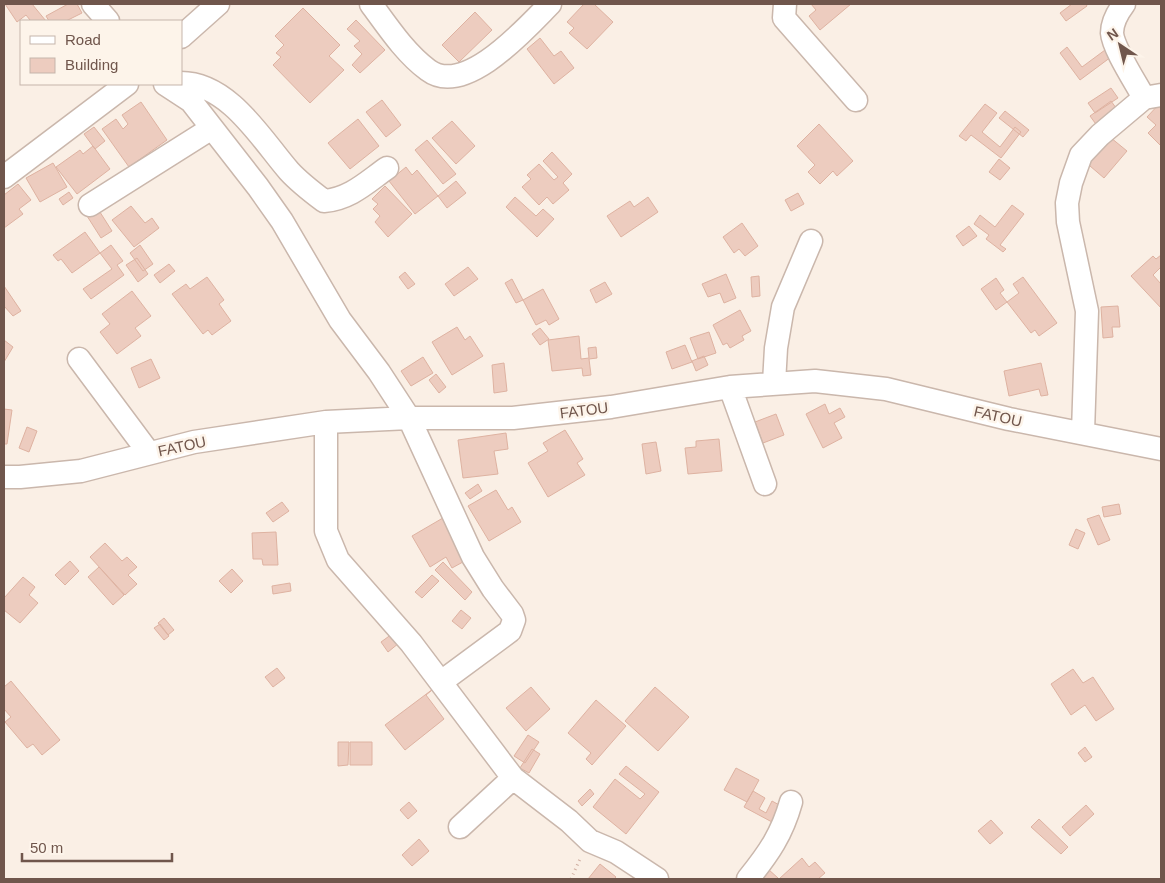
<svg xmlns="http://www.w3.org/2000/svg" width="1165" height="883" font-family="Arial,sans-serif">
<rect width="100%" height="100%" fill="#faefe5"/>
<path fill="#edccbf" stroke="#deb2a1" d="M5,4H32L46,21H28L30,20L26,15L17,22Z
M68,4H77L82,13L66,21H49L46,16Z
M584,4H594L613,22L587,49L569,33L574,28L567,22Z
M811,4H851L820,30L809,16L816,10Z
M1072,4H1086L1087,6L1066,21L1060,13Z
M303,8L340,45L329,56L344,70L310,103L273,65L281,57L276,53L284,45L275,36Z
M475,12L492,30L459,62L442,45Z
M356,20L385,50L360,73L352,65L362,54L354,46L360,41L347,29Z
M540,38L554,56L561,51L574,68L554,84L527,49Z
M1067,47L1082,67L1105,50L1111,57L1080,80L1060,53Z
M1111,88L1118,98L1095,113L1088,103Z
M382,100L401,125L386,137L366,112Z
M1111,101L1119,112L1098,127L1090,116Z
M141,102L167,140L129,167L102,129L116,119L123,129L128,124L122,115Z
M1161,102V146L1148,133L1156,125L1147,117Z
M985,104L997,113L982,132L1000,147L1015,127L1021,132L1001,158L971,135L966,141L959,136Z
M1005,111L1029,130L1023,137L999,118Z
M358,119L379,146L350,169L328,143Z
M452,121L475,146L456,164L432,138Z
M819,124L853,161L837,176L833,171L820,184L808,172L815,165L797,146Z
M94,127L105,141L95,149L84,134Z
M1105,133L1127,151L1104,178L1083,160Z
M427,140L456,174L443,184L415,150Z
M93,146L110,169L77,194L56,167L80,150L83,154Z
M552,152L572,174L563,183L569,190L553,204L547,197L539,205L522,187L531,179L527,175L539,164L554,180L558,177L543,161Z
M999,159L1010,168L1000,180L989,172Z
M53,163L67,187L40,202L26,178Z
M406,167L412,175L417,170L438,196L415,214L389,181Z
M456,181L466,193L447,208L438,196Z
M18,184L31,200L19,209L23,214L4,228V195Z
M385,186L412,214L388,237L375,222L380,216L373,209L378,204L372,199Z
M69,192L73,198L63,205L59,199Z
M798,193L804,204L791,211L785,200Z
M515,197L536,216L543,209L554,219L537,237L506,207Z
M648,197L658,212L621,237L607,216L630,201L634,207Z
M1012,205L1024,214L1000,245L1006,249L1003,252L986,239L989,235L974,224L980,215L995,227Z
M131,206L145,223L152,218L159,228L134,247L112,220Z
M98,209L112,231L101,238L87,216Z
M742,223L758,246L745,256L739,249L734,253L723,237Z
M969,226L977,236L963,246L956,236Z
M85,232L100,253L72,273L61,259L58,261L53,255Z
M111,245L123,261L117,265L124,275L91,299L83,289L112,269L100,253Z
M140,245L153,264L143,271L130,253Z
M1161,255V267L1153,275L1161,284V308L1131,276L1153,256L1156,259Z
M137,258L148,274L138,282L126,265Z
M169,264L175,271L160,283L154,275Z
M468,267L478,279L454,296L445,284Z
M405,272L415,284L408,289L399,277Z
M726,274L736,298L724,303L720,293L708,297L702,284Z
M759,276L760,296L752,297L751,277Z
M207,277L224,300L219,304L231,321L212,335L208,330L203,334L172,294L186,284L190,289Z
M1023,277L1057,323L1039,336L1035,330L1031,333L1007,302L1019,293L1013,284Z
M996,278L1004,290L1000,293L1007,302L996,310L981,289Z
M512,279L523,300L516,303L505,283Z
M605,282L612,294L596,303L590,290Z
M4,286L21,311L13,316L4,306Z
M543,289L559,319L549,325L546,320L536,325L523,300Z
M132,291L151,316L135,328L141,336L117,354L100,332L110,324L102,314Z
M1118,306L1120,327H1112L1113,337L1103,338L1101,307Z
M740,310L751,331L742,336L744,340L730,348L727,343L723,345L713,325Z
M457,327L465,340L470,336L483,356L452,375L432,342Z
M540,328L549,339L540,345L532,334Z
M709,332L716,353L698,359L690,338Z
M579,336L581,359L589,358L588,348L596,347L597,358L589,359L591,375L583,376L582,368L552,371L548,340Z
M4,340L13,347L4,362Z
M685,345L692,362L672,369L666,352Z
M704,356L708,365L696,371L692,361Z
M423,357L433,373L411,386L401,371Z
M151,359L160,378L139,388L131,368Z
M504,363L507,391L494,393L492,365Z
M1041,363L1048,395L1041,396L1039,389L1009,396L1004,371Z
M436,374L446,387L439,393L429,380Z
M825,404L829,414L840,408L845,417L834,423L842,438L823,448L806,414Z
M4,409L12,410L7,444H4Z
M776,414L784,435L763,443L755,422Z
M27,427L37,431L29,452L19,448Z
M565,430L583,459L577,463L585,475L548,497L528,463L548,451L543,443Z
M506,433L508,449L494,451L498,474L463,478L458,440Z
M719,439L722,471L688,474L685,448L696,447V441Z
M656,442L661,471L646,474L642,444Z
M478,484L482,491L470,499L465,493Z
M496,490L508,510L512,507L521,522L489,541L468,506Z
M282,502L289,511L273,522L266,513Z
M1119,504L1121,514L1104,517L1102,507Z
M448,515L472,557L452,568L446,557L430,567L412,536Z
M1099,515L1110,540L1098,545L1087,519Z
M1076,529L1085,533L1078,549L1069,545Z
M276,532L278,565H263L262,559H253L252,533Z
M105,543L122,561L127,557L137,567L128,575L137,584L125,595L90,557Z
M70,561L79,571L65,585L55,575Z
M443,562L472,592L465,600L435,570Z
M99,567L124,595L113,605L88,577Z
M232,569L243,581L231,593L219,581Z
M432,575L439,581L422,598L415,592Z
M23,577L35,587L29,595L38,603L20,623L4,610V598Z
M290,583L291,591L273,594L272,586Z
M461,610L471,618L462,629L452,621Z
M164,618L174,630L168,635L158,623Z
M160,624L169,636L164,640L154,628Z
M392,634L399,643L388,652L381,642Z
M277,668L285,678L273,687L265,677Z
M1073,669L1083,683L1093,677L1114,709L1096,721L1085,705L1071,715L1051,684Z
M11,681L60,740L42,755L33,744L27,748L5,722L11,717L4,709V687Z
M437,686L426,695L444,719L405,750L385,725Z
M531,687L550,709L526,731L506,708Z
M655,687L689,717L658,751L625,721Z
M596,700L626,726L592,765L586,759L591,753L568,733Z
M528,735L539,742L525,763L514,756Z
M338,742H349L348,765L338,766Z
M350,742H372V765H350Z
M1085,747L1092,757L1085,762L1078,753Z
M532,749L540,754L529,773L520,768Z
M626,766L659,792L626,834L593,807L615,779L640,799L645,794L619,774Z
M736,768L759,780L747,802L724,790Z
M590,789L594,794L582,806L578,801Z
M753,791L765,798L759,809L766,813L772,801L781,806L772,822L744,807Z
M409,802L417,811L408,819L400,810Z
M1086,805L1094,814L1070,836L1062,827Z
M1039,819L1068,847L1061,854L1031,827Z
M991,820L1003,833L990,844L978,831Z
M419,839L429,851L412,866L402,855Z
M802,858L809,867L815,862L825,873L818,879H779Z
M600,864L616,877L614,879H588Z
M768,869L778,878L777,879H759Z"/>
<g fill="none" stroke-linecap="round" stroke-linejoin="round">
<defs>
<path id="minor" d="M93,4L108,21
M371,4C388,27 405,53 428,70C465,98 527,27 550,4
M785,4L784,18L856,100
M1124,4C1118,12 1112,23 1112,33C1113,48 1136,83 1144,98
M181,37L218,4
M181,83C229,83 262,140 289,171C299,182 312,192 324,201C350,199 367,182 387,168
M165,84L191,101L258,187L282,221L340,320L379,372L409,418L473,557L493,589L512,614L514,620L510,631L441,682
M4,177L127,84
M90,205L212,128
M79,359L149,453
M774,383L776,348L783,307L811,241
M730,387L765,484
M326,422V531L338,560L411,643L513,778L569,821L590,841L616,852L657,879
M1083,432L1087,311L1068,222L1067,203L1071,183L1081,155L1100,135L1144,98L1161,95
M4,477H20L81,471L194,442L326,422L409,418H513L611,407L730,387L815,381L886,389L1009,419L1161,449
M460,827L513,778
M748,879C769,853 782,834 791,802"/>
</defs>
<use href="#minor" stroke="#cab7ac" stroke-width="25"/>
<path stroke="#d1b0a2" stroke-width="3" stroke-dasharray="1 4" stroke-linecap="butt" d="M571,879L580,859"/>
<use href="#minor" stroke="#fff" stroke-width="22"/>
</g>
<g text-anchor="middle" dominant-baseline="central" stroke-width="5" stroke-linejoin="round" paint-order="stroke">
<g font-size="15" fill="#70564c" stroke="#fdf4ea">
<text transform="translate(584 410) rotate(-7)">FATOU</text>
<text transform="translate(998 416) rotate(13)">FATOU</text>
<text transform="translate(182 446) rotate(-12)">FATOU</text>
</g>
</g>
<rect width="1165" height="883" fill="none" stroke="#70564c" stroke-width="10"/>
<rect x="20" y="20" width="162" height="65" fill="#fdf4ea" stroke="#c5b5ab"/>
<rect x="30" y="36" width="25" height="8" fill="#ffffff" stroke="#c5b5ab"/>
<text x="65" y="45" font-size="15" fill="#70564c">Road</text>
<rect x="30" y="58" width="25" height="15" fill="#edccbf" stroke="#c5b5ab"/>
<text x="65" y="70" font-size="15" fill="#70564c">Building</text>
<g transform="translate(1120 45) rotate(325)" stroke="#fdf4ea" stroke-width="4" paint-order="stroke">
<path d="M0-4L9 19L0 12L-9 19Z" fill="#70564c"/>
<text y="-8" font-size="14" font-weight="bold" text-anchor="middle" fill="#70564c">N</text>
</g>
<path d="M22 853v8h150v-8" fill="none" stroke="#70564c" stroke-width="2.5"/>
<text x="30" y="853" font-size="15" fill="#70564c" stroke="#fdf4ea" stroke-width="4" paint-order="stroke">50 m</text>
</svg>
